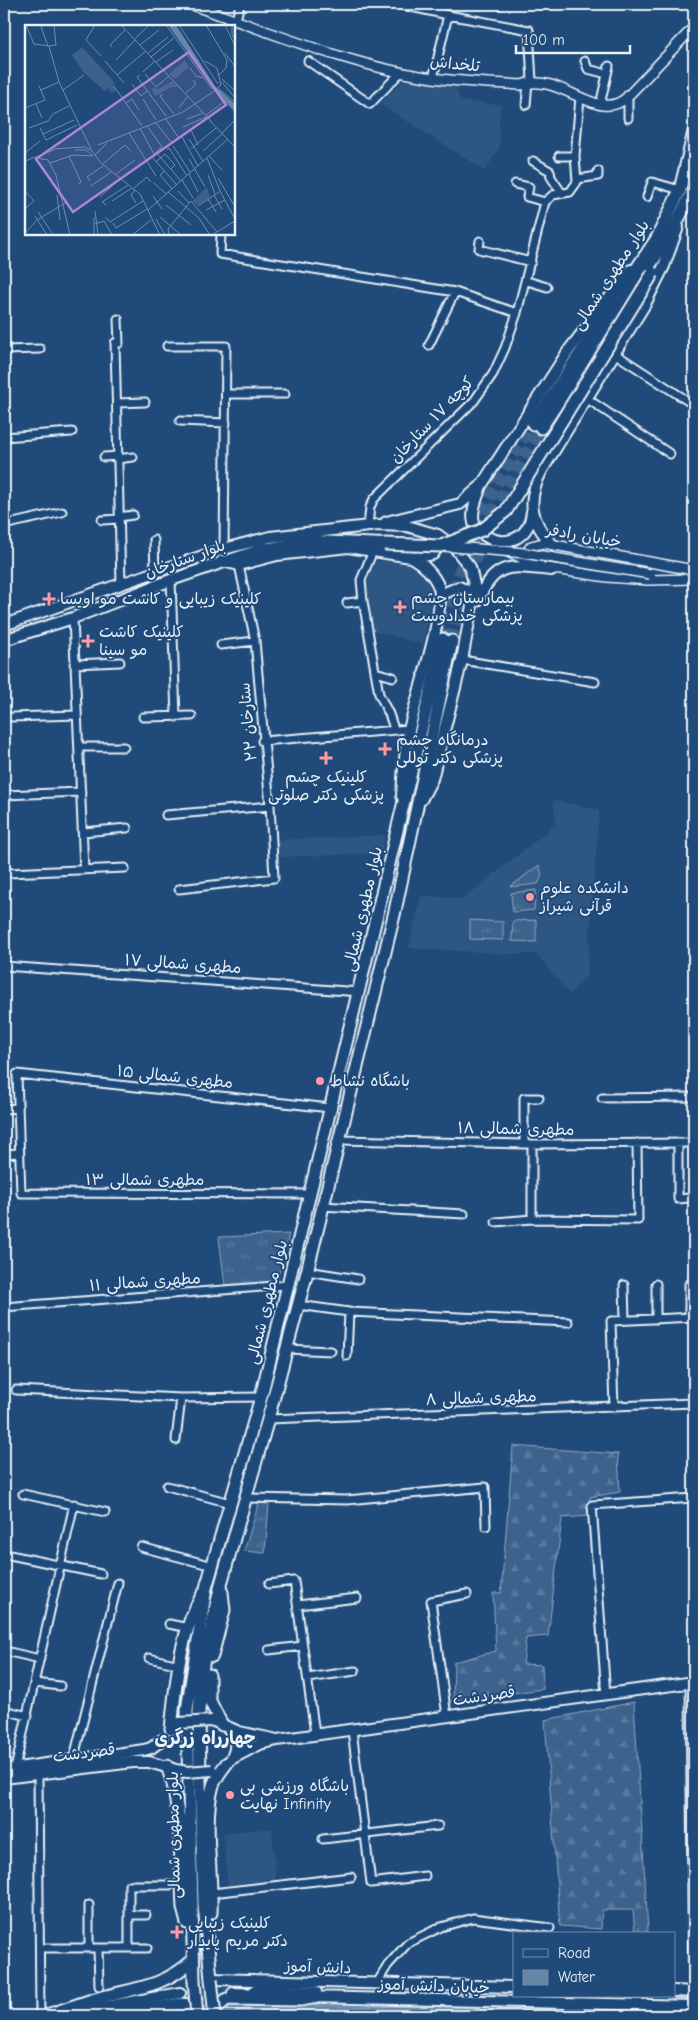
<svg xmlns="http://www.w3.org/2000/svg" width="698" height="2020" font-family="'Comic Neue','Playpen Sans Arabic',sans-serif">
<defs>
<pattern id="grass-tufts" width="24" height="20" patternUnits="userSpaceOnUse" patternTransform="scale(1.25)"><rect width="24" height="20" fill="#3c628c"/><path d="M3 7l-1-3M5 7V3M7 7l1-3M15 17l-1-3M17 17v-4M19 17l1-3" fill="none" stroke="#58799d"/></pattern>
<pattern id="forest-firs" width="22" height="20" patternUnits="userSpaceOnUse" patternTransform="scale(1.25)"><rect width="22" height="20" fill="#3c628c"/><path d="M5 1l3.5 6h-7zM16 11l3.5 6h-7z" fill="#58799d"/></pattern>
</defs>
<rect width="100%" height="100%" fill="#1f4a7a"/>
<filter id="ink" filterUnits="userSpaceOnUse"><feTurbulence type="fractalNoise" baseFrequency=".02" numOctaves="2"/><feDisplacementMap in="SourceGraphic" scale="10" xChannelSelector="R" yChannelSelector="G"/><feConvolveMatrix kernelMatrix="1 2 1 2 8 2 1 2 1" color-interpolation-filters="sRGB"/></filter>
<g filter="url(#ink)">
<path fill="#2e5683" d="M408,76L456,88L460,101L502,105L499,119L500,147L485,171L380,104Z
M383,560L407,564L414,568L426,578L430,586L432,598L423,644L374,631L366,581L376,562Z
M553,800L599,810L587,976L569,994L536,954H507L409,948L421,895L463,899L556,824Z
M385,835L382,853L279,857L278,840Z
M272,1828L276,1880L228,1885L223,1833Z"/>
<path fill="url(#grass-tufts)" stroke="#92aac2" d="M539,865L542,875L538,884L510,887Z
M536,890L534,910L513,912L511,893Z
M470,920L503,922V940L470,939Z
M536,920V942L512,941L513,921Z
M289,1234L277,1281L225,1286L219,1237Z
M259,1503L269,1504L265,1553L244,1551Z"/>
<path fill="url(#forest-firs)" stroke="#92aac2" d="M513,1446L618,1454L620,1492L590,1497L589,1516L562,1518L548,1636L526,1638L523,1664L542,1665L543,1689L453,1701L454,1662L496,1651L493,1593H501Z
M634,1702L648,1931L635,1932L633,1910H602L601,1929L560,1926L545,1720Z"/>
<path fill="#6685a7" stroke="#9ab0c7" d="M233,2005L694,2009V2016H140L198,2007Z"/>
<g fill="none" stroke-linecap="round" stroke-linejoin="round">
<path stroke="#3d638d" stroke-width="10" stroke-dasharray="10 5" stroke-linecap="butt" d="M179,1997L233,1993"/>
<path stroke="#3d638d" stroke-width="11" stroke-dasharray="11 5.5" stroke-linecap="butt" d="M443,639C448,619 451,598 457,579C475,523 501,473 533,424
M452,641L467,583L493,511L541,428"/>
<defs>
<path id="minor" d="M397,4L448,15L433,78
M448,15L529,30L532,81
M236,20L240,4
M308,61L370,104L401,72
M585,61L588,69L607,74
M628,95V118
M526,105L528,82
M600,105L609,66
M559,156H575
M533,161L550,171L551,177L561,192
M577,179L598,176V171
M515,184L529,187L527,197L545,202
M647,197L652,182L680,190
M221,234L220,254L455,292L517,313
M480,241L479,249L531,262
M527,281L547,287
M118,319L119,343H115L121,585
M429,345L455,292
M167,346H226L224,549
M4,350L40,349
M614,353L694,405
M227,394H285
M586,398L670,454
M117,403L145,402
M180,421L226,423
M4,437L72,432
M104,457L117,456
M117,459L133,457
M119,517L133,515
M102,520L119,519
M4,525L62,512
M368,526L370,507L374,499L474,401L493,374L505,348L517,313L545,202L553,195L570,192L577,182L575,156L580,97
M154,540L155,572
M373,551L361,580L363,601L379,694L389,714L394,729
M171,580L176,717
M347,603L363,601
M4,609L5,625
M73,618L84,870
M221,645L255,641
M462,660L595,682
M74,664L120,662
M375,672L393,677
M11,717L77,715
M143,717L192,716
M262,741L409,729
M79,747H124
M4,795L81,792
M166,815L270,806
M83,832L127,828
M8,873L125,868
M179,889L274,878L270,806L255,641L239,565
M4,966L360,992
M602,1098L694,1097
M4,1109L18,1108
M338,1140L524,1144L694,1143
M678,1143V1199L689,1198
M524,1144V1098H539
M532,1144V1219
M4,1154L19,1153
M310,1194L21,1193L17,1074L330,1108
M322,1206L464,1214
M496,1222L532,1219L638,1220L637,1143
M307,1271L358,1279
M656,1284V1319
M689,1284V1317
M624,1285L625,1320
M298,1305L349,1312L568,1322
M4,1307L288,1285
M287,1349L331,1351
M347,1356L349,1312
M16,1390L181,1398L261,1397
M614,1407L611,1321L694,1317
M268,1419L694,1403
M176,1440L181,1398
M167,1486L230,1503
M23,1494L105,1512
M246,1498L347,1500L485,1487L486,1526
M141,1547L213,1566
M10,1555L101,1574
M269,1584L294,1581L315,1734
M298,1605L357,1598
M169,1624L189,1628
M269,1650L303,1646
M5,1651L40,1659
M149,1658L180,1665
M308,1678L355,1671
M35,1683L60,1686
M690,1683L693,1992
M606,1695L592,1505L694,1498
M4,1710L28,1716
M447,1716L431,1601L467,1594
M352,1730L371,1883L425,1876
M73,1761L118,1583
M15,1769L74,1504
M38,1774L40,2016
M323,1839L438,1826
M212,1893L351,1877
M89,1905V1948
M129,1915H146
M41,1948H147
M98,1948L99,1986
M129,1948V1885H170
M377,1983L388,1965L408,1943L441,1927L473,1918L550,1928"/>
<path id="tertiary" d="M189,4C266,30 352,67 433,78C462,82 492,83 521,85C560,71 597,124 626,98L694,27
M531,559L527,552L531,546L543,543L694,570
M547,568L607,577L648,580L694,579"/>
<path id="secondary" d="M480,489C476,500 471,512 474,523C476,529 480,531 484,535C506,549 530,538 532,511
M386,522L460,504L481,486L569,350L631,270
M552,544C529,520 527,499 542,470L645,304L664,266L678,227
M508,551L540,566
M413,558L433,554L437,548V540
M222,561L239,565L277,555L348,547L411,557C422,563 435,575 439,588C446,611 415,701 409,730C405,752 403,773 402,796
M440,595L459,587L468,591L473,602
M477,601C497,560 510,566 551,570
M4,625L155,572L224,549L270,537L378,525L407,526L438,535L454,547L470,567L475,589L462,660L432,779L421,800
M4,640L73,618L171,580L262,549L316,541L384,544
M216,1722L239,1732L273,1739
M228,1728C236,1738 238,1747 231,1759
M231,1759L260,1744L277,1740L694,1682
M4,1770L144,1750L151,1748L162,1740
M4,1778L133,1762H149L173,1769
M211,1979L514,1987
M255,1990L316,1992
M674,1991L694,1992
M233,1993L262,1994
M309,1997L694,2006
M37,2016L66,2014L180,1993"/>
<path id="primary" d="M533,424L657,238L680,190L694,132
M541,428L672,232L694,188
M212,1656L224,1610L222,1592
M209,1675V1699L222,1725
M171,1729C176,1684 179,1633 203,1594
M167,1766L173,1784L179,1819L183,1908L187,1923
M211,1913C213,1876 203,1824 212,1789C214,1779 221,1771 227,1763
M211,1979L204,1905L200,1780L199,1711L203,1664L221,1584L268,1419L306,1276L395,911L452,641
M194,1981L187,1710L206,1588L261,1397L443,639
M215,2009L227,1999L301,2000L317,1997
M47,2015C66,2009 84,2002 102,1997C138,1988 165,1986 193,1960
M101,2016L181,2004L189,2005L197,2013"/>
</defs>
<use href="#minor" stroke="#e8f1f8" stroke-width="11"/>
<use href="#tertiary" stroke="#e8f1f8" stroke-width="12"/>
<use href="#secondary" stroke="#e8f1f8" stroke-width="14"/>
<use href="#primary" stroke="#e8f1f8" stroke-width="15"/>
<use href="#minor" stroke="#1f4a7a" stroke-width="7"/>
<use href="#tertiary" stroke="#1f4a7a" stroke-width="9"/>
<use href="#secondary" stroke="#1f4a7a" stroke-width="10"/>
<use href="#primary" stroke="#1f4a7a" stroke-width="11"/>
<defs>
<path id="tertiary-bridge" d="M443,546L524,553L650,574"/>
<path id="secondary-bridge" d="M179,1723L212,1721
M176,1770L187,1772L212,1770"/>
<path id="primary-bridge" d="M384,544L441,546L482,530L506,511L653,273
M211,1979L215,2016
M194,1981L197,2016"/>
</defs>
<use href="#tertiary-bridge" stroke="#e8f1f8" stroke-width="12" stroke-linecap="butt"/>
<use href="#secondary-bridge" stroke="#e8f1f8" stroke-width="14" stroke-linecap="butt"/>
<use href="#primary-bridge" stroke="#e8f1f8" stroke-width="15" stroke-linecap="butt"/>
<use href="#tertiary-bridge" stroke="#1f4a7a" stroke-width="9"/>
<use href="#secondary-bridge" stroke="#1f4a7a" stroke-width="10"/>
<use href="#primary-bridge" stroke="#1f4a7a" stroke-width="11"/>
</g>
</g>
<g fill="#ff9aa2" stroke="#1f4a7a" stroke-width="2">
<path d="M46.5 591.5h5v5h5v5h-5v5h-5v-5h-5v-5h5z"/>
<path d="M397.5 599.5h5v5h5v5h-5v5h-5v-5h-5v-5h5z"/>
<path d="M85.5 633.5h5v5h5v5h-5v5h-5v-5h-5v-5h5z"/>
<path d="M382.5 741.5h5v5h5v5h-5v5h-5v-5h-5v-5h5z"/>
<path d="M323.5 750.5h5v5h5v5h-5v5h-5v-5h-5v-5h5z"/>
<circle cx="530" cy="897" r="5"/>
<circle cx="320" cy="1081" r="5"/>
<circle cx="230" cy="1795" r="5"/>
<path d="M174.5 1924.5h5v5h5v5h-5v5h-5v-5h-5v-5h5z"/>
</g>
<g text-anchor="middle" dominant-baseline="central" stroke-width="4" stroke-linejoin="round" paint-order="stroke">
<g font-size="16" fill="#e8f1f8" stroke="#1f4a7a">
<text transform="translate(455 64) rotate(6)">تلخداش</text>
<text transform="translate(611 275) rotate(-57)">بلوار مطهرى شمالى</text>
<text transform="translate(432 420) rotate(-46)">کوچه ۱۷ ستارخان</text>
<text transform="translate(584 536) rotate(10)">خیابان رادفر</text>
<text transform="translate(185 559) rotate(-20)">بلوار ستارخان</text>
<text transform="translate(248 722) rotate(-95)">۲۲ ستارخان</text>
<text transform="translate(363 909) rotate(-77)">بلوار مطهرى شمالى</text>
<text transform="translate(183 964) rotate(4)">۱۷ مطهری شمالی</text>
<text transform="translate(175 1077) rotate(6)">۱۵ مطهری شمالی</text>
<text transform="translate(516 1129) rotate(1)">۱۸ مطهری شمالی</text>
<text x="145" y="1180">۱۳ مطهری شمالی</text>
<text transform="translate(145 1282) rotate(-4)">۱۱ مطهری شمالی</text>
<text transform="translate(267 1302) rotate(-76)">بلوار مطهرى شمالى</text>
<text transform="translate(481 1398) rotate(-2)">۸ مطهری شمالی</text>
<text transform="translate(484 1696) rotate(-8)">قصردشت</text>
<text transform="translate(84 1753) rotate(-7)">قصردشت</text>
<text transform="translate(174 1835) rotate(-91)">بلوار مطهرى شمالى</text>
<text transform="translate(318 1967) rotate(2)">دانش آموز</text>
<text transform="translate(434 1986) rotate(2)">خیابان دانش آموز</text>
</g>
<g font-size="16" fill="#e8f1f8" stroke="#1f4a7a" text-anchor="start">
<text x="411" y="598">بیمارستان چشم<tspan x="411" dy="18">پزشکی خدادوست</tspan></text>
<text x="60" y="599">کلینیک زیبایی و کاشت مو اویسا</text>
<text x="99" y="632">کلینیک کاشت<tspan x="99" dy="18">مو سینا</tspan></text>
<text x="396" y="740">درمانگاه چشم<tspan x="396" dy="18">پزشكی دكتر توللی</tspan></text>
<text x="326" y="777" text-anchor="middle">کلینیک چشم<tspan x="326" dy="18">پزشکی دکتر صلوتی</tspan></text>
<text x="540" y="888">دانشکده علوم<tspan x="540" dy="18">قرآنی شیراز</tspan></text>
<text x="330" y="1081">باشگاه نشاط</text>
<text x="240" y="1786">باشگاه ورزشی بی<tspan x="240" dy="18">نهایت Infinity</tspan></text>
<text x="188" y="1923">کلینیک زیبایی<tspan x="188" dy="18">دکتر مریم پایدار</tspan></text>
</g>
<g font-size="18" font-weight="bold" fill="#e8f1f8" stroke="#1f4a7a">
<text x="205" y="1738">چهارراه زرگری</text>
</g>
</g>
<g transform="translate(25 25)">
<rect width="210" height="210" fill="#1f4a7a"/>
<path d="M57,22L90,58L87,60L91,65L87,68L83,63L80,66L59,48L47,30Z" fill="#3c628c"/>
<path d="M160,35L164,42L150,54L144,49ZM147,56L153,62H147L130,71L126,63L134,64Z" fill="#3c628c"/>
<path d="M182,162L185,172L173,180L167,176Z" fill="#3c628c"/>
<path d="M143,0H151L190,61L210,79V86L188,63Z" fill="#6685a7"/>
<path fill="none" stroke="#6f8dac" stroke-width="1" d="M1,0L9,19M19,0L16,2L23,21M70,0L61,15L76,31M96,0L186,96M141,0L187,64M154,0L193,59M181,0L202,35L201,43L194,50M200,0L210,21M207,0V10L210,14M110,14L124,0M9,19L24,21M115,20L134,5M24,21L34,57L66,124M24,21L31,20L29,0M87,22L85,20L100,5M123,28L143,12M200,28L210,42M126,32L149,13M91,35L110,15M80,36L99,58M131,37L148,25M165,43L171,51L178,53M139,45L162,29M118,47L130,36M120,49L131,62L144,51M92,50L121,26M115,50L112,52L141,91M197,54L210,66M197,57L210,73M107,59L116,71L122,66M88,60L117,101M194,64L210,77M16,65L34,57M38,65L59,50M190,65L210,87M161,68L171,59L168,55M138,69L135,71L149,89M118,74L131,95M101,78L107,74L114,85M11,79L17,93M0,83L20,75L14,61M154,83L163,71M181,90L199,77M141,94L153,112M162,94L178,88M185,96L210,122M130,97L147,118M122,101L137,122L134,124M158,102L181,92M4,103L23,96L28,89L44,81M15,103L21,115L52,100M115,103L129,129L134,124M166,105L173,120M104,108L131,151M197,108L209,96M18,109L49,95M157,112L173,141M164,114L178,136M73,120L158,87L188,67L196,60L192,43L180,36M148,121L165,147M28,124L59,122L66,125L76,138L115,169L135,210M142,124L144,123L162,151M166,124L191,103M50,125H61L68,131M178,126L197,109M131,127L156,156M0,128L15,116M70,130L82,118M44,131L56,157L53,159M184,131L197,145M127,132L152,160M11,133L23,135L31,150L45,210M182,133L195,166M164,134L180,162M0,136L29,125M131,137L140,129L150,140L146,144M25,138L48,130L68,131M78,139L100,120L106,126M139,146L135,150L147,164M91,149L110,135M164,149L173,167M183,150L190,169M193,153L210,182M157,155L168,173M65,156L62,152L78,141M129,158L141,169M66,161L86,147M109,163L122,152L126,157M110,165L106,170L111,178M0,166L9,176L0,184M153,166L164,178M195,166L210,194M143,167L174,193L185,210M32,170L35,195M189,170L197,184M128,171L137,184M75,172L95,154M183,174L191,187M87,176L107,163M81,180L77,177L103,160M141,180L166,200M173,181L194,167M123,185L203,114M181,185L200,175M70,186L73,210M13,187L27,208M10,191L22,210M80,192L85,197L118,176M135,192L156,210M69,193V209M131,194L140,210M88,198L91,203L122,184M70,199L79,196L87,210M0,208L12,195L40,178M107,210L126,195M144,210L143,204L166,176L192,207M187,210L210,196"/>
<path fill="#ac85d9" fill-opacity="0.15" stroke="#ac85d9" stroke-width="2.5" d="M164,27L201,80L48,187L11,134Z"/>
<rect width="210" height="210" fill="none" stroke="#e8f1f8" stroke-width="2.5"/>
</g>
<rect width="698" height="2020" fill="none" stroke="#1f4a7a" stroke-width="20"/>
<rect x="10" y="10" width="678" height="2000" fill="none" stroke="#e8f1f8" stroke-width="2" filter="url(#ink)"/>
<rect x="513" y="1932" width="162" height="65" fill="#1f4a7a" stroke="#6f8dac"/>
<rect x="523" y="1949" width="25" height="8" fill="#1f4a7a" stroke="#6f8dac"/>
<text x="558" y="1958" font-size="15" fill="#e8f1f8">Road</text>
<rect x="523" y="1970" width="25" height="15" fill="#6685a7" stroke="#6f8dac"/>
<text x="558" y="1982" font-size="15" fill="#e8f1f8">Water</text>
<path d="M516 45v8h114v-8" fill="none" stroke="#e8f1f8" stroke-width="2.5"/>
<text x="523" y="45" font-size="15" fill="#e8f1f8" stroke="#1f4a7a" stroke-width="4" paint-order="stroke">100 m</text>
</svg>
